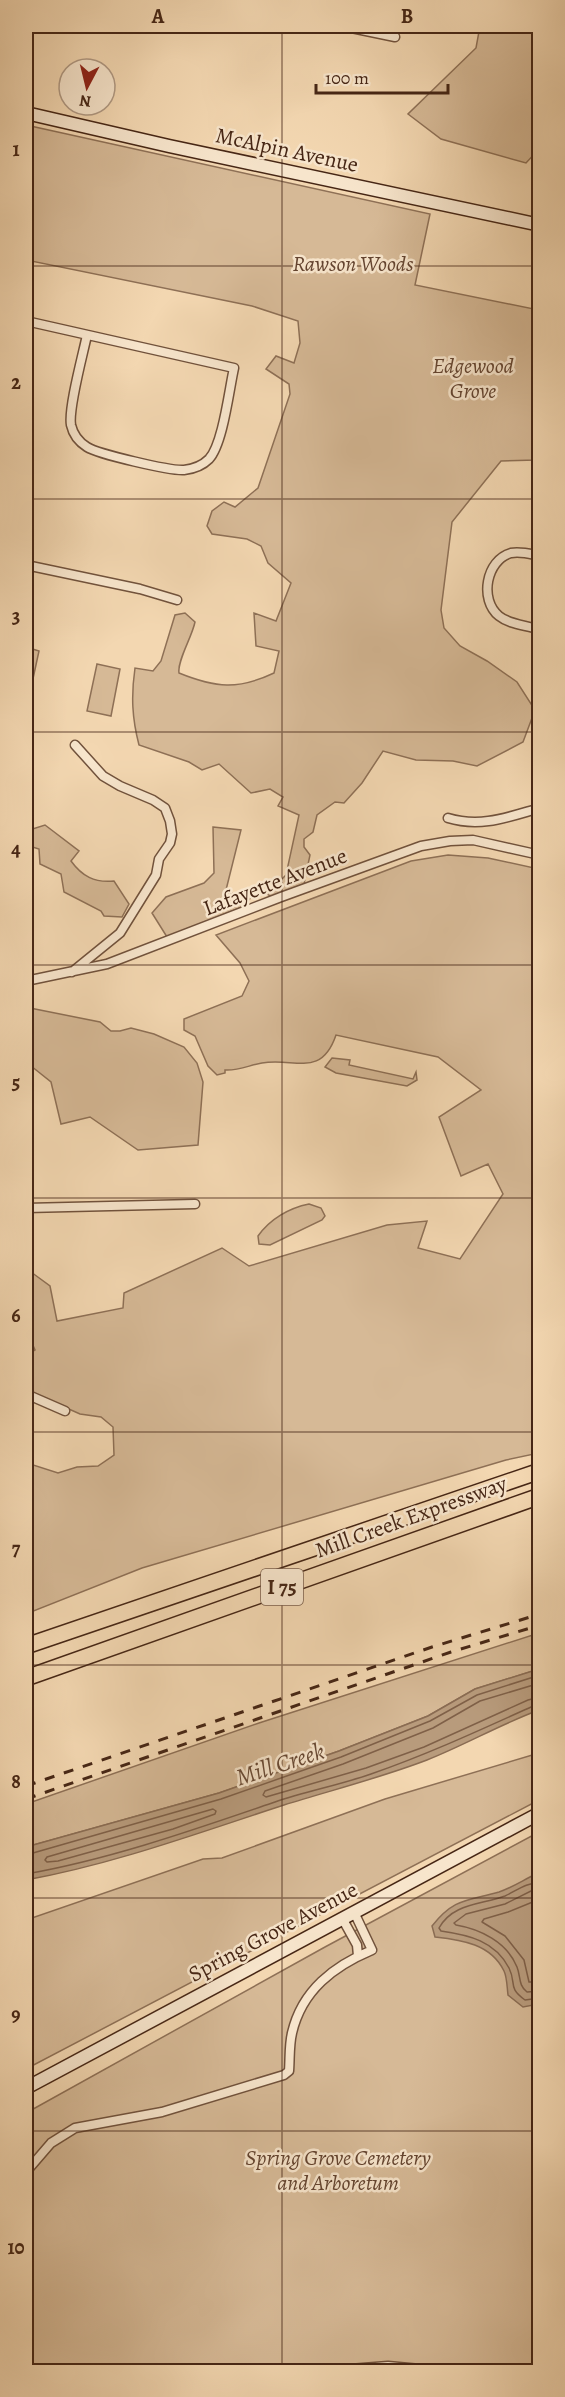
<svg xmlns="http://www.w3.org/2000/svg" width="565" height="2397" font-family="Alegreya,serif">
<rect width="100%" height="100%" fill="#f3d7b1"/>
<filter id="stains"><feTurbulence type="fractalNoise" baseFrequency=".00333" numOctaves="4"/><feColorMatrix values="0 0 0 0 .2 0 0 0 0 .09 0 0 0 0 .02 0 0 0 .5 -.17"/></filter>
<radialGradient id="worn" r=".72"><stop offset=".6" stop-color="#630" stop-opacity="0"/><stop offset="1" stop-color="#630" stop-opacity=".3"/></radialGradient>
<path fill="#d6b996" stroke="#8e7056" stroke-width="1.5" d="M480,26H539V149L526,163L441,139L408,114L476,48Z
M26,125L430,214L415,285L539,310V456L536,460L501,461L452,522L441,610L444,628L460,646L487,661L517,682L535,710L523,742L477,766L453,761L416,760L383,751L362,783L344,803L335,802L317,815L313,832L304,839V847L310,855L304,884L273,898L267,894L286,875L299,815L278,806L283,797L270,789L251,793L219,764L202,770L189,762L139,745C132,718 131,696 135,668L153,671L161,661L175,615L185,613L195,622C192,637 177,661 179,673C216,688 238,690 274,673L279,651L256,646L254,613L276,621L291,583L268,563L261,546L247,539L212,534L207,526L212,511L224,502L235,507L258,488L290,394L289,384L266,369L276,356L294,363L300,343L298,321L252,306L26,260Z
M26,647L39,651L26,711Z
M97,664L120,669L111,716L87,711Z
M45,825L79,851L71,861C82,876 94,883 114,881L129,904L122,917L104,916L101,911L64,892L61,874L40,864L39,849L26,845V831Z
M213,827L241,830L225,894L257,891L242,907L167,937L152,913L166,897L204,883L214,873Z
M448,855L488,858L539,869V1453L506,1460L142,1568L26,1614V1441L28,1444L33,1465L58,1473L77,1467L98,1466L114,1455L113,1427L101,1417L80,1414L26,1390V1356L35,1350L31,1341L26,1336V1281L31,1272L50,1286L57,1321L123,1308L124,1293L222,1248L249,1266L387,1225L427,1221L418,1248L460,1259L503,1194L488,1164L461,1176L439,1117L481,1090L438,1057L336,1035C321,1079 294,1057 262,1063C250,1065 238,1071 225,1070V1073L217,1075L208,1066L195,1036L184,1030V1019L242,996L249,981L240,963L216,935L411,861Z
M30,1008L100,1022L111,1031H120L131,1028L154,1034L184,1047L197,1063L203,1082L198,1145L138,1150L90,1117L61,1124L51,1082L26,1062V1026Z
M332,1058L350,1060L349,1065L413,1079L416,1072L417,1080L407,1086L336,1073L325,1067Z
M309,1204L321,1208L325,1216L322,1220L270,1245L259,1244L258,1236C270,1219 289,1208 309,1204Z
M539,1633V1669L475,1689L428,1716L339,1751L219,1793L26,1847V1804L259,1723Z
M539,1753V1800L26,2069V1920L203,1859L222,1858L385,1799Z
M539,1832V2371H26V2113L325,1947Z"/>
<path fill="#b89b7c" stroke="#8a6c53" stroke-width="1.5" d="M539,1669V1710C501,1724 465,1745 427,1760C380,1778 332,1790 284,1805C198,1833 114,1864 26,1880V1847L219,1793L339,1751L428,1716L475,1689Z
M534,1875L540,1878L539,2004L523,2007L508,1995C507,1987 507,1977 504,1971C491,1944 462,1940 435,1937L432,1926C454,1898 467,1901 499,1892C511,1888 522,1881 534,1875Z"/>
<g fill="none" stroke-linecap="round" stroke-linejoin="round">
<path stroke="#7f6048" stroke-width="1.5" d="M540,1683L480,1701L433,1728L343,1764L265,1791L263,1795L266,1797L366,1768L424,1747L528,1700L540,1697
M213,1809L216,1811L215,1814L173,1829L58,1861L47,1862L45,1860L47,1857Z
M26,1853H33L221,1799L341,1757L430,1721L477,1695L540,1675
M26,1874C111,1859 193,1830 275,1802C307,1791 340,1785 371,1774C426,1755 478,1731 531,1707L540,1705
M540,1883C527,1882 516,1891 505,1896C481,1905 453,1903 439,1928L441,1931C469,1935 495,1941 509,1968C517,1984 507,1987 525,2000L540,1998
M540,1890H533L505,1904L466,1914L454,1923L456,1925C480,1929 507,1942 517,1967C521,1977 518,1985 527,1992L540,1991
M540,1899L508,1912L484,1919L482,1922L505,1936L524,1960L529,1982H540"/>
<defs>
<path id="street" d="M342,26L395,37
M26,321L234,368C229,390 223,444 209,459C202,466 193,469 184,470C170,471 98,454 87,447C79,442 73,434 71,425C68,409 83,354 87,335
M540,556C530,554 521,551 511,553C486,560 479,600 499,616C510,625 527,625 540,630
M26,565L140,589L177,600
M448,818C481,828 508,817 540,808
M72,972L120,933L156,875L159,859L170,843L172,834L170,821L165,808L153,800L120,786L103,776L75,745
M26,981L107,964L281,897L421,846L450,841L473,840L540,855
M26,1208L195,1204
M26,1394L65,1411
M342,1918L357,1945L358,1956
M26,2172L51,2143L75,2128L162,2112L284,2075L289,2071C290,2058 289,2046 292,2033C302,1990 334,1966 372,1950L354,1912
M312,2372L388,2366L452,2372"/>
<path id="secondary" d="M26,113L169,146L540,225
M26,2088L540,1813"/>
<path id="highway" d="M26,1646L540,1471
M26,1678L540,1496"/>
</defs>
<use href="#street" stroke="#71523c" stroke-width="11"/>
<use href="#secondary" stroke="#462615" stroke-width="15"/>
<use href="#highway" stroke="#462615" stroke-width="18"/>
<use href="#street" stroke="#f7e5cc" stroke-width="8"/>
<use href="#secondary" stroke="#f7e5cc" stroke-width="12"/>
<use href="#highway" stroke="#f3d7b1" stroke-width="15"/>
<path stroke="#462615" stroke-width="3" stroke-dasharray="10 10" stroke-linecap="butt" d="M26,1786L432,1647L540,1614
M26,1799L451,1652L540,1625"/>
</g>
<path fill="none" stroke="#462615" stroke-width="1.5" stroke-opacity="0.55" d="M282,26V2372M26,266H540M26,499H540M26,732H540M26,965H540M26,1198H540M26,1432H540M26,1665H540M26,1898H540M26,2131H540"/>
<g text-anchor="middle" dominant-baseline="central" stroke-width="5" stroke-linejoin="round" paint-order="stroke">
<rect fill="#f7e5cc" stroke="#7b5f4c" stroke-width="1.5" x="261" y="1569" width="42" height="36" rx="4.5"/>
<g font-size="21" font-weight="bold" fill="#462615">
<text x="282" y="1587">I 75</text>
</g>
<g font-size="22" fill="#462615" stroke="#f7e5cc">
<text transform="translate(287 150) rotate(12)">McAlpin Avenue</text>
<text transform="translate(275 882) rotate(-21)">Lafayette Avenue</text>
<text transform="translate(411 1517) rotate(-20)">Mill Creek Expressway</text>
<text transform="translate(273 1932) rotate(-28)">Spring Grove Avenue</text>
</g>
<g font-size="22" font-style="italic" fill="#63432f" stroke="#f7e5cc">
<text x="353" y="264">Rawson Woods</text>
<text x="473" y="366">Edgewood<tspan x="473" dy="25">Grove</tspan></text>
<text x="338" y="2158">Spring Grove Cemetery<tspan x="338" dy="25">and Arboretum</tspan></text>
</g>
<g font-size="24" font-style="italic" fill="#684934" stroke="#f7e5cc">
<text transform="translate(280 1764) rotate(-18)">Mill Creek</text>
</g>
</g>
<rect width="565" height="2397" fill="none" stroke="#f3d7b1" stroke-width="66"/>
<g transform="translate(87 87) rotate(187)"><circle r="28" fill="#f7e5cc" stroke="#b09983" stroke-width="1.5"/>
<path d="M0-4.5L10 22L0 15L-10 22Z" fill="#8f2418"/>
<text y="-9" font-size="16" font-weight="bold" text-anchor="middle" fill="#462615">N</text>
</g>
<path d="M316 84v9h132v-9" fill="none" stroke="#462615" stroke-width="3"/>
<text x="325" y="84" font-size="18" fill="#462615" stroke="#f7e5cc" stroke-width="4.5" paint-order="stroke">100 m</text>
<rect x="33" y="33" width="499" height="2331" fill="none" stroke="#462615" stroke-width="2"/>
<g font-size="20" text-anchor="middle" font-weight="bold" fill="#462615">
<text x="158" y="23">A</text>
<text x="407" y="23">B</text>
<text x="16" y="156">1</text>
<text x="16" y="389">2</text>
<text x="16" y="623">3</text>
<text x="16" y="856">4</text>
<text x="16" y="1089">5</text>
<text x="16" y="1322">6</text>
<text x="16" y="1555">7</text>
<text x="16" y="1788">8</text>
<text x="16" y="2021">9</text>
<text x="16" y="2254">10</text>
</g>
<rect width="100%" height="100%" filter="url(#stains)"/>
<rect width="100%" height="100%" fill="url(#worn)"/>
</svg>
